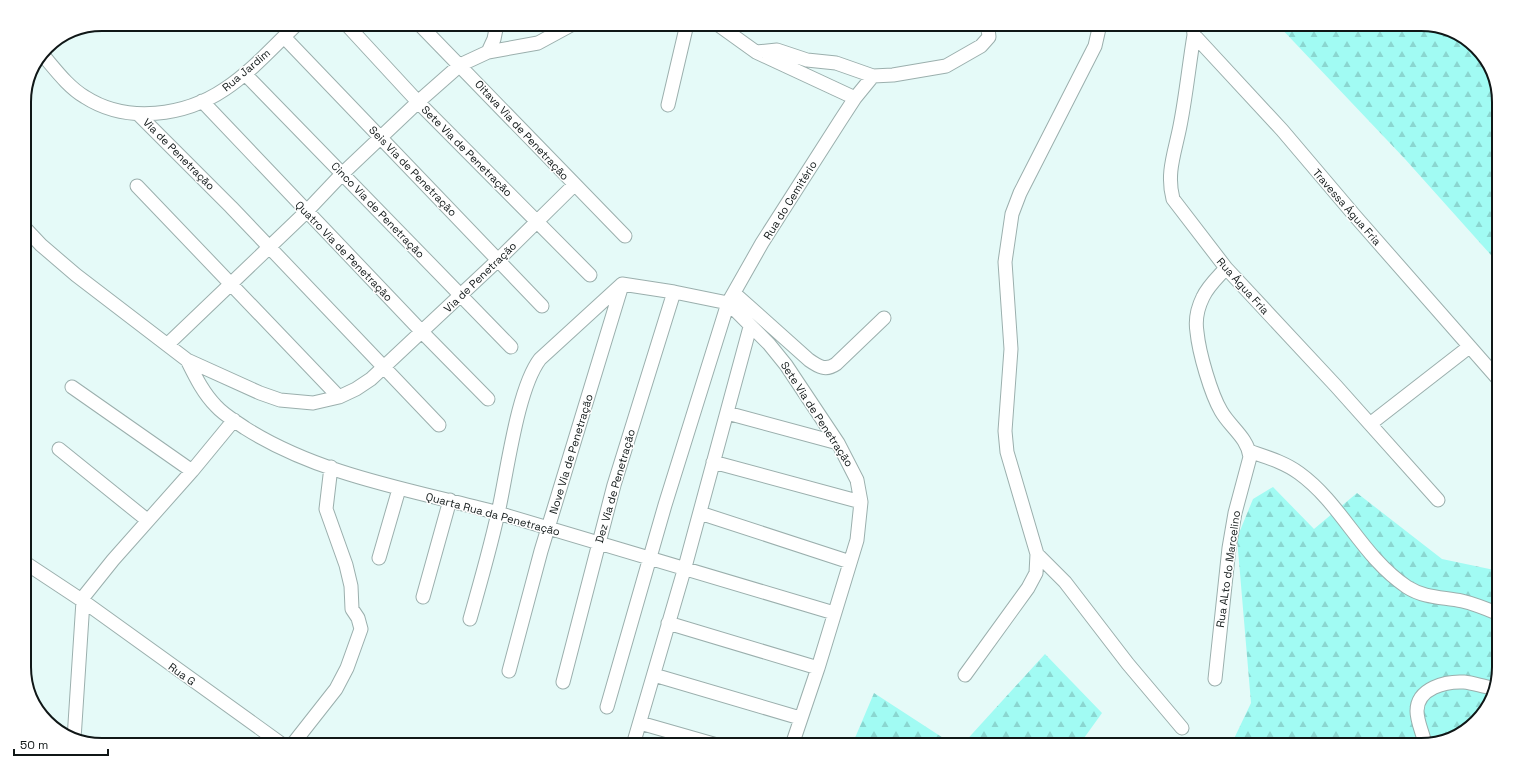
<svg xmlns="http://www.w3.org/2000/svg" width="1523" height="769" font-family="'Space Grotesk',sans-serif">
<defs>
<pattern id="forest-firs" width="22" height="20" patternUnits="userSpaceOnUse"><rect width="22" height="20" fill="#a1fbf3"/><path d="M5 1l3.5 6h-7zM16 11l3.5 6h-7z" fill="#8ad6d0"/></pattern>
</defs>
<rect width="100%" height="100%" fill="#e5faf8"/>
<path fill="url(#forest-firs)" d="M1277,24H1421L1455,32L1486,58L1499,97V264L1405,159Z
M1273,487L1314,529L1357,493L1442,559L1499,571V667L1491,701L1464,732L1422,745H1231L1251,703L1237,538L1253,499Z
M1045,654L1102,713L1079,745H962Z
M874,693L954,745H852Z"/>
<g fill="none" stroke-linecap="round" stroke-linejoin="round">
<defs>
<path id="minor" d="M346,24L418,102L590,275
M419,24L625,236
M717,24L756,52L855,98
M1193,24L1194,35C1189,65 1186,96 1180,126C1175,152 1166,173 1173,199L1226,268L1336,386L1438,500
M1194,35L1282,130L1355,216L1499,380
M284,37L542,306
M488,52L494,39L497,24
M756,52L777,50L807,60L836,63L873,76L893,75L946,66L981,46L989,37L988,28L982,24
M42,54C55,69 68,87 85,97C127,124 185,116 225,89C252,71 274,46 297,24
M245,74L511,347
M202,101L422,332L488,399
M668,105L687,24
M138,114L231,207L439,425
M137,186L339,397
M24,227L41,245L76,275L187,360L260,393L280,400L313,403L339,397L356,389L371,379L498,260L574,185
M734,293L809,360C819,367 826,371 836,364L884,318
M168,344L306,212L342,174L418,102L460,65L488,52L538,43L573,24
M187,360C195,376 203,393 216,406C224,415 235,421 245,428C321,476 413,490 498,513L834,613
M72,387L192,471
M727,413L838,443
M1370,424L1469,347
M59,449L147,520
M1249,451C1266,457 1284,462 1299,473C1342,504 1361,556 1407,587C1424,598 1443,597 1462,601C1475,604 1487,609 1499,614
M713,462L861,502
M700,513L850,562
M1037,554L1065,582L1128,664L1182,728
M379,558L399,489
M24,562L83,601L283,745
M423,597L450,500
M470,619C480,584 490,549 498,513C507,474 517,389 540,359L622,284L674,292L728,303L769,344L786,365L838,443L857,480L861,502L857,540L818,668L792,745
M668,623L818,668
M509,671L541,551L622,285
M654,675L800,718
M965,675L1028,588L1036,573L1037,554L1007,452L1005,431L1011,349L1005,262L1012,214L1020,193L1095,46L1100,24
M1215,679L1229,548L1235,513L1250,457C1248,438 1230,427 1221,411C1211,394 1199,353 1197,332C1195,320 1198,307 1203,297C1208,286 1218,277 1226,268
M563,682L614,485L674,292
M607,707L665,505L728,303L762,243L840,121L855,98L873,76
M640,723L717,745
M74,739L83,601L85,595L113,560L192,471L234,420
M1425,744C1423,733 1417,722 1417,711C1417,688 1446,681 1464,682C1474,683 1484,687 1494,688
M292,745L336,689L347,668L361,629L358,618L352,609L351,586L346,565L326,509L331,467
M633,745L685,567L750,327"/>
</defs>
<use href="#minor" stroke="#9bafad" stroke-width="15"/>
<use href="#minor" stroke="#fff" stroke-width="13"/>
</g>
<g text-anchor="middle" dominant-baseline="central" stroke-width="3" stroke-linejoin="round" paint-order="stroke">
<g font-size="11" fill="#101717" stroke="#fff">
<text transform="translate(246 70) rotate(-40)">Rua Jardim</text>
<text transform="translate(522 130) rotate(47)">Oitava Via de Penetração</text>
<text transform="translate(467 151) rotate(45)">Sete Via de Penetração</text>
<text transform="translate(179 154) rotate(45)">Via de Penetração</text>
<text transform="translate(413 171) rotate(46)">Seis Via de Penetração</text>
<text transform="translate(790 200) rotate(-58)">Rua do Cemitério</text>
<text transform="translate(1347 207) rotate(49)">Travessa Água Fria</text>
<text transform="translate(378 210) rotate(46)">Cinco Via de Penetração</text>
<text transform="translate(344 251) rotate(46)">Quatro Via de Penetração</text>
<text transform="translate(480 277) rotate(-44)">Via de Penetração</text>
<text transform="translate(1243 286) rotate(48)">Rua Água Fria</text>
<text transform="translate(817 414) rotate(57)">Sete Via de Penetração</text>
<text transform="translate(571 454) rotate(-73)">Nove Via de Penetração</text>
<text transform="translate(615 486) rotate(-74)">Dez Via de Penetração</text>
<text transform="translate(493 514) rotate(15)">Quarta Rua da Penetração</text>
<text transform="translate(1228 569) rotate(-82)">Rua ALto do Marcelino</text>
<text transform="translate(182 674) rotate(36)">Rua G</text>
</g>
</g>
<path d="M0 0H1523V769H0ZM102 31H1421A71 71 0 0 1 1492 102V667A71 71 0 0 1 1421 738H102A71 71 0 0 1 31 667V102A71 71 0 0 1 102 31Z" fill="#fff" fill-rule="evenodd"/>
<path fill="none" stroke="#101717" stroke-width="2" d="M102 31H1421A71 71 0 0 1 1492 102V667A71 71 0 0 1 1421 738H102A71 71 0 0 1 31 667V102A71 71 0 0 1 102 31Z"/>
<path d="M14 749v6h94v-6" fill="none" stroke="#101717" stroke-width="2"/>
<text x="20" y="749" font-size="12" fill="#101717" stroke="#ffffff" stroke-width="3" paint-order="stroke">50 m</text>
</svg>
